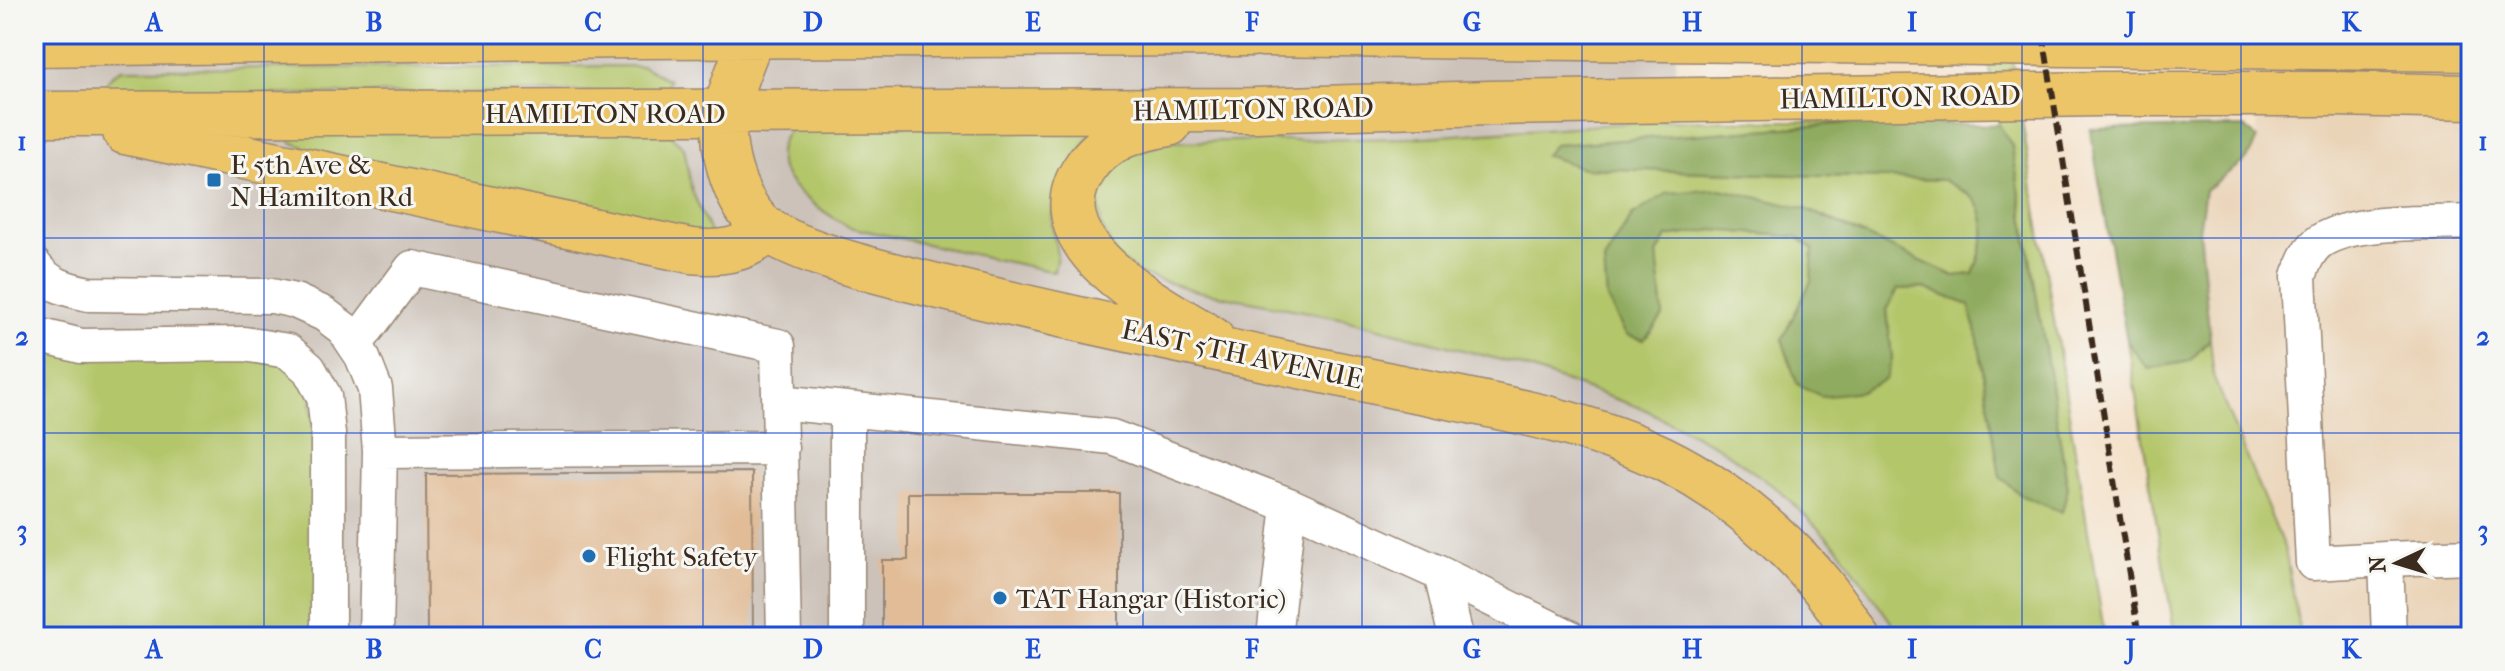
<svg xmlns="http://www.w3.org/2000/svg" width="2505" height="671" font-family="'IM FELL French Canon',serif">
<rect width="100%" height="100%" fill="#f6f6f2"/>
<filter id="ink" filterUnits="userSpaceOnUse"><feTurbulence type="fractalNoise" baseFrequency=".0125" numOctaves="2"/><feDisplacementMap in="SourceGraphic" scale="16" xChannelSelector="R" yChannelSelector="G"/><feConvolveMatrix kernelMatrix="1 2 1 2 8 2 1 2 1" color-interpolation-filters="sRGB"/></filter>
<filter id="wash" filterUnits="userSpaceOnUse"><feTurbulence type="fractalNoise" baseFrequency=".006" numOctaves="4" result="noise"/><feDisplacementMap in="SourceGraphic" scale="32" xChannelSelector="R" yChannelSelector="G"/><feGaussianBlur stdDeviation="1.8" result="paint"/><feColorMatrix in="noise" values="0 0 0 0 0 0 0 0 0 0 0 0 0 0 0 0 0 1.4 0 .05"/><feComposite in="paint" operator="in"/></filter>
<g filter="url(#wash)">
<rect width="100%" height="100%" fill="#f4e1c9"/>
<path fill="#ead4b8" d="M2257,34H2471V637H2301L2285,550L2214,379L2199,230L2205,190L2247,159L2257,139Z"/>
<path fill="#ccc2b9" d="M1676,34L1675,120L1410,138L1169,142L1142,275L1197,291L1345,319L1512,363L1644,409L1720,448L1779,490L1840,550L1893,625L1898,637H328L34,334V44Z"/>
<path fill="#b4c66a" stroke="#787844" stroke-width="2" d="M1984,34H2008L2105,637H1898L1893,625L1840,550L1779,490L1720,448L1644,409L1512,363L1345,319L1197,291L1142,275L1117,257L1101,225L1099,198L1103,182L1132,154L1169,142L1410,138L1675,120L1866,122L1554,145L1545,155L1583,168L1944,180C1953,186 1970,193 1976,201C1992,225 1982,251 1973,274L1954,276L1806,209L1632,215L1604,261L1607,299L1663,316L1657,254L1667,237L1713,230L1797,237L1813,249L1811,281L1782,340L1892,359L1887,310L1898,289L1924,288L1970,305L1977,333L2068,489L2012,146L1999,125Z
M642,66L669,80L665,91L106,96C105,81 109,76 122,69Z
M1090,124V133L1053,201L1052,224L1057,255L1054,272L849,227C816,208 751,168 792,127Z
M664,129L684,148L692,191L710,232L707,238L313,151L291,142L290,132Z
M34,334L244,344L309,369L328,637H34Z
M2210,339L2214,379L2285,550L2301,637H2175L2127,341L2148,369L2190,361Z"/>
<path fill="#8fab5e" stroke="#656a3e" stroke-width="2" d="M1866,122L1999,125L2012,146L2068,489L2062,512L2022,496L2000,477L1977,333L1969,305L1924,288L1898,289L1887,310L1892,359L1886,379L1862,391L1821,396L1797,384L1782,339L1811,281L1813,249L1797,237L1713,230L1667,237L1657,254L1663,316L1644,340L1626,335L1607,299L1604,261L1633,215L1668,193L1721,189L1806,209L1954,276L1973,274C1982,251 1992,224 1976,201C1969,193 1953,186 1944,180L1583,168L1545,155L1554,145Z
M2245,127L2257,139L2247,159L2205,190L2199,230L2210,339L2190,361L2148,369L2127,341L2090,129Z"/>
<g id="blocks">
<path fill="#e1bc96" d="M752,472L753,637H427L426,474Z
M908,493H1119V637H882V560H908Z"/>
</g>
</g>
<g filter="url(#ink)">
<use href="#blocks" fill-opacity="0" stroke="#988674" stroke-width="2"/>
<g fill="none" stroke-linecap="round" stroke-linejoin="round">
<defs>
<path id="minor" d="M34,265C49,285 65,289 89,294L272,296L295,301L324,314L344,329L362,356L375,389L380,451L376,637
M34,334L81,346L244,344L288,351L309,369L324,396L328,434V637
M355,345L412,268L778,346L784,637
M780,402L1112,437L1289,505L1274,637
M380,451L781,448
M1289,505L1441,574L1569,637
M2386,559L2471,556
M1441,574L1456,637
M847,637V409
M2389,637L2386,559L2313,563L2299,276C2304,263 2309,248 2322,240C2356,219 2431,224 2471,222"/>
<path id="major" d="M1262,34L2471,49
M751,38C743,61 731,86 726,111C719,147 733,196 758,222C788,253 905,278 949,289C1096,325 1243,354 1390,385C1481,404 1578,418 1662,458C1736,494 1817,565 1857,637
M34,44L635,36L1252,34
M34,114L1255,110L1490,103L2102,94H2335L2471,97
M1169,124C1136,129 1105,138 1085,168C1032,246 1161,306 1212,339
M125,132L691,251C721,254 744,251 768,231"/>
</defs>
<use href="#minor" stroke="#988674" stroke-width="37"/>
<use href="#major" stroke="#988674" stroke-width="47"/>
<use href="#minor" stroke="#fff" stroke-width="34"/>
<use href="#major" stroke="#edc569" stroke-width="44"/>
<path stroke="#3b2a1e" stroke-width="6" stroke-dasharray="12 6" stroke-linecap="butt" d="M2043,34L2139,637"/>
</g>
</g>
<path fill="none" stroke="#1d4ed8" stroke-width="2" stroke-opacity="0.55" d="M264,34V637M483,34V637M703,34V637M923,34V637M1143,34V637M1362,34V637M1582,34V637M1802,34V637M2022,34V637M2241,34V637M34,238H2471M34,433H2471"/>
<g fill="#1f6fb2" stroke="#f6f6f2" stroke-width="3">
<rect x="206" y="172" width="16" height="16" rx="4"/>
<circle cx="589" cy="556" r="8"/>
<circle cx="1000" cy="598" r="8"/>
</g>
<g text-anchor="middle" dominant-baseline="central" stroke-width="6" stroke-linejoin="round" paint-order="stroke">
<g font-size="28" fill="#3b2a1e" stroke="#f6f6f2">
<text transform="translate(1900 97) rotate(-1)">HAMILTON ROAD</text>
<text transform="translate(1253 109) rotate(-1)">HAMILTON ROAD</text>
<text x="605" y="113">HAMILTON ROAD</text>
<text transform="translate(1242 354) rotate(12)">EAST 5TH AVENUE</text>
</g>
<g font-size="28" fill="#3b2a1e" stroke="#f6f6f2" text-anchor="start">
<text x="230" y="164">E 5th Ave &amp;<tspan x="230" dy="32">N Hamilton Rd</tspan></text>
<text x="605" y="556">Flight Safety</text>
<text x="1016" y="598">TAT Hangar (Historic)</text>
</g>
</g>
<rect width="2505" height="671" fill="none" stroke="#f6f6f2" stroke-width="88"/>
<g transform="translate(2397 563) rotate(266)" stroke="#f6f6f2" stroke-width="6" paint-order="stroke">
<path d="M0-6L14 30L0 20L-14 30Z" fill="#3b2a1e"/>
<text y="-12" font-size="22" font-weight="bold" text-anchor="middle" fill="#3b2a1e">N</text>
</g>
<rect x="44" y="44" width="2417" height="583" fill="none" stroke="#1d4ed8" stroke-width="3"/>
<g font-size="26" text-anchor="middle" font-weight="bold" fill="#1d4ed8">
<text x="154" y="31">A</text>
<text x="374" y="31">B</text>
<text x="593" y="31">C</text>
<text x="813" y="31">D</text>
<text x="1033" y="31">E</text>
<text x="1252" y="31">F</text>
<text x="1472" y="31">G</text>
<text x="1692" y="31">H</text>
<text x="1912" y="31">I</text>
<text x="2131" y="31">J</text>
<text x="2351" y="31">K</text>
<text x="22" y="150">1</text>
<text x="2483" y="150">1</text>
<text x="22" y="345">2</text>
<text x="2483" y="345">2</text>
<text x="22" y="539">3</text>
<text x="2483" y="539">3</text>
<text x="154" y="658">A</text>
<text x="374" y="658">B</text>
<text x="593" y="658">C</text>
<text x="813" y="658">D</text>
<text x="1033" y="658">E</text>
<text x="1252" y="658">F</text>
<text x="1472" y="658">G</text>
<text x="1692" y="658">H</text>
<text x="1912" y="658">I</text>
<text x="2131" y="658">J</text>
<text x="2351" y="658">K</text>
</g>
</svg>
